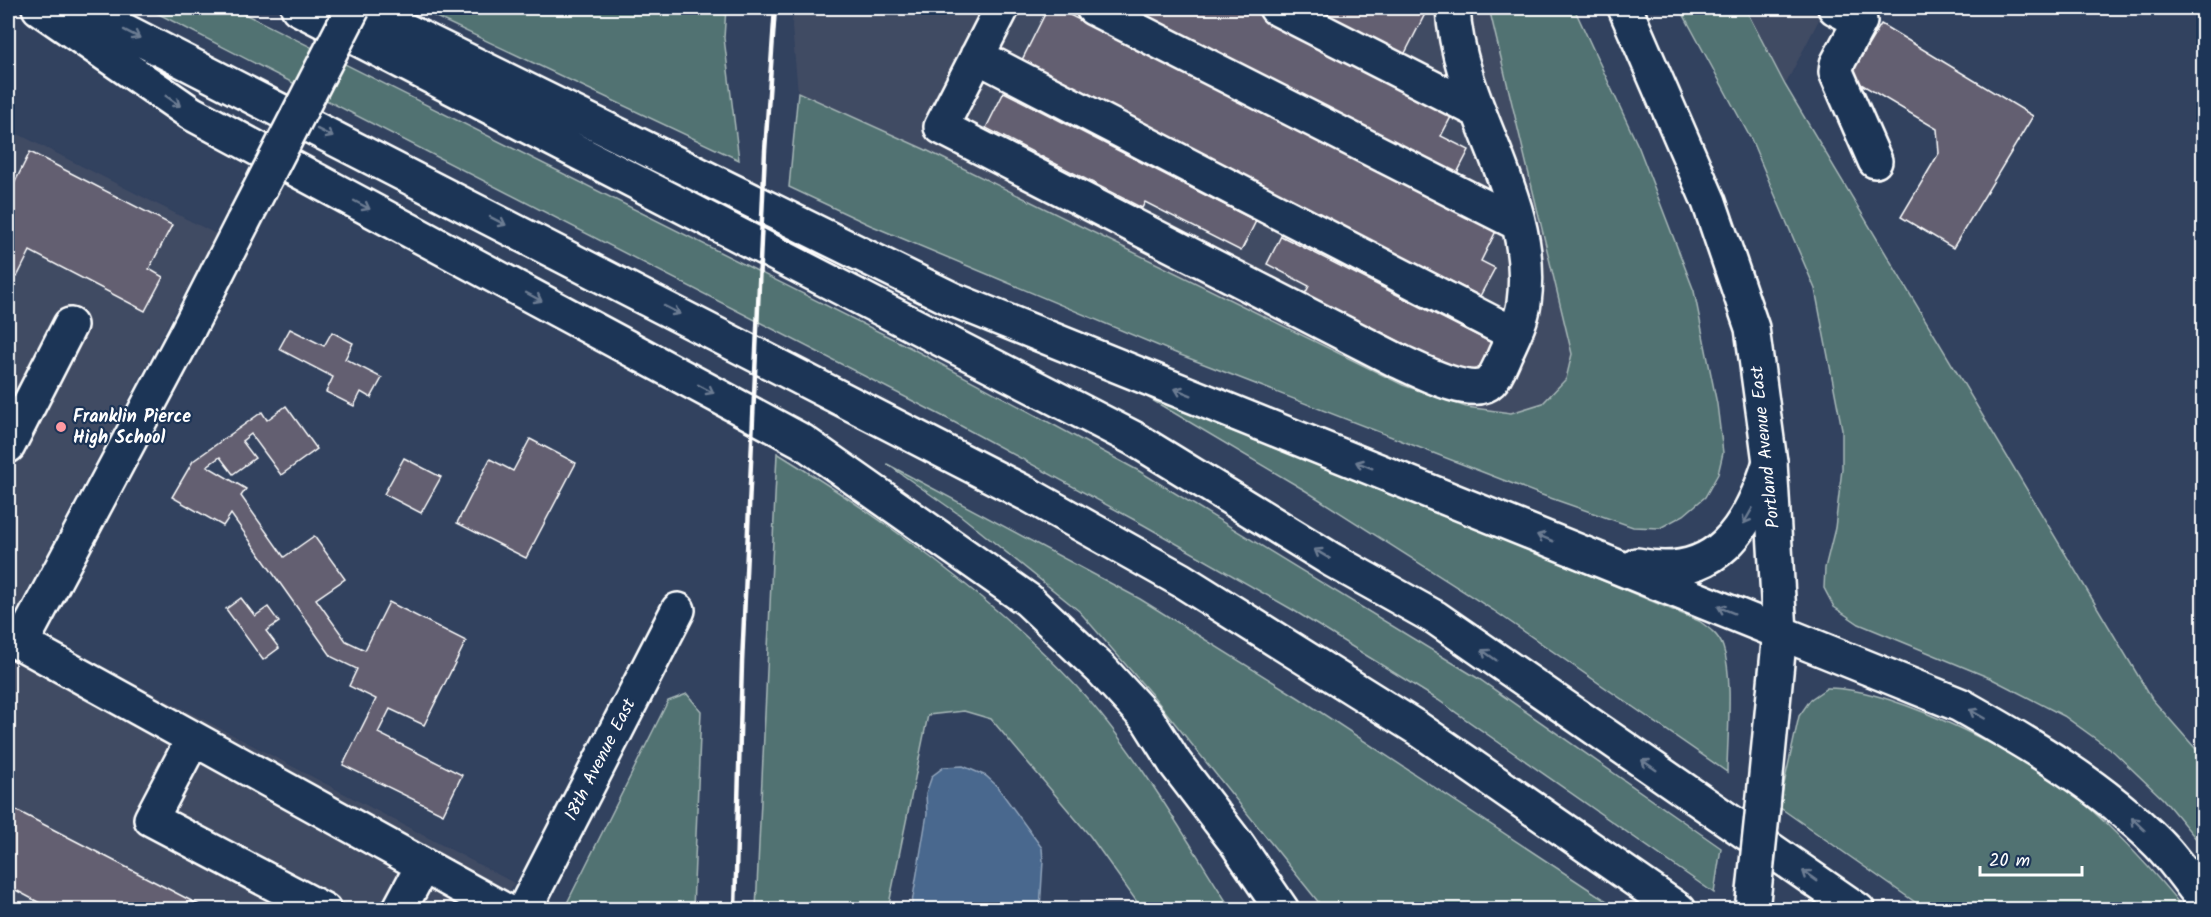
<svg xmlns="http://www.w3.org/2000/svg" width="2211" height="917" font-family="Kalam,sans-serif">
<rect width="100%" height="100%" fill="#32425f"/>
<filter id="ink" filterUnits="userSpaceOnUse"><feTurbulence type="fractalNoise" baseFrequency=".0167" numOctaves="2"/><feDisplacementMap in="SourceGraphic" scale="12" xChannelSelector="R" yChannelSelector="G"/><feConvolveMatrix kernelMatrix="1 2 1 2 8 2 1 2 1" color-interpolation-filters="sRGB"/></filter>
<g filter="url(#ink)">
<path fill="#414b64" d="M793,8H1489L1572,354L1566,379L1543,403L1511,413L1466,407L1403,385L924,149L798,92L792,27Z
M1745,8H1825L1785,85Z
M8,129L216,234L12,619L514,883L500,909H8Z"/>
<path fill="#517272" stroke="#a8b8b8" stroke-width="1.5" d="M147,8H233L911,348L1139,471L1479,679L1721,848L1714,893L1438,700L1293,610L1142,524L950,420Z
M417,8H726L724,38L739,160Z
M1489,8H1574L1639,148L1694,291L1717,404L1723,453L1718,474L1705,497L1684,515L1660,528L1633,527L1539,494L1178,354L870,225L789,187L798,92L924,149L1403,385L1466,407L1511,413L1543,403L1566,379L1572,354Z
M1680,8H1745L1785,85L2152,699L2203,757V847L2163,799L2114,752L2064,716L1990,678L1859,624L1834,607L1824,588L1825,568L1835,528L1842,469V429L1815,289L1751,139Z
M1137,391L1334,468L1699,621C1709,628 1719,635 1723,647C1734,679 1727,738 1727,772L1493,610L1306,491Z
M777,453C884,519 989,594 1076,686C1136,750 1184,836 1231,909H1142L1090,836L991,719L964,711L928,715L888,909H756Z
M887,464L1140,599L1299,698L1619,909H1324L1153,696L1079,611L960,515Z
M1827,688C1896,687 2035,761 2087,806C2123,838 2154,872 2184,909H1925L1779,807L1799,716L1811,699Z
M687,694L701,711L693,909H564L668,701Z"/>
<path fill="#48688e" stroke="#91a4bb" stroke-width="1.5" d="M963,766L986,776L996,785L1042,848L1043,861L1040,909H911L927,814L926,793L932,776L944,767Z"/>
<path fill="#635f71" stroke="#fff" stroke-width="1.5" d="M1048,8H1056L1496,231L1481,261L1495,268L1480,296L1021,62Z
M1121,8H1246L1453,113L1441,136L1469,150L1455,177Z
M1311,8H1428L1404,55Z
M1881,24L2033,116L1953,248L1901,217L1939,153L1937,129L1849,77Z
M1004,92L1256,221L1241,251L1145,202L1142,208L986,128Z
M30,152L172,225L149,269L163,277L145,311L30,251L17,277L8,272V196Z
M1281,236L1492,343L1473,379L1375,329L1372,336L1302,300L1309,286L1267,264Z
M290,329L324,346L332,332L353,343L345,359L382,378L371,398L361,392L354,406L326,392L333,377L279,349Z
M286,406L317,449L281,475L251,434L242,441L255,458L233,474L220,457L207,466L246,489L241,496L284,557L314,536L345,579L316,599L346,641L365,650L389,602L466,641L424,725L390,709L378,733L462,775L443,814L343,765L376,699L349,686L357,669L332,657L231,514L223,526L172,497L193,461L262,412L267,420Z
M530,439L576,463L526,558L457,523L490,459L513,471Z
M404,458L441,477L421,513L384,494Z
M241,598L255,616L268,607L279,622L266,631L279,648L263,660L226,609Z
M8,806L209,910H53L8,886Z"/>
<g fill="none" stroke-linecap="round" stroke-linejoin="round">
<defs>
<path id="minor" d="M1002,8L941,127L1396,360C1415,368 1473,400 1490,382C1498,374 1502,360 1507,350C1514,335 1522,319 1524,303C1538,198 1458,110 1453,8
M1093,8L1517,223
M1276,8L1476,110
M1835,8L1860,21L1837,64L1836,72L1875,161
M977,56L1514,334
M8,446L70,325
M8,636L504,910
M21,644L185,336L243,222
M193,739L151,819L324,910
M399,910L423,865
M524,910L678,610"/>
<path id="major" d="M1625,8L1709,202L1752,328L1770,462L1780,632L1763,806"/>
<path id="highway" d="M39,8L191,113L802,441L1028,600L1102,670L1148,720L1175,763L1237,844L1282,910
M80,8L1031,496L1181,580L1417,728L1679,910
M298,8L1133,438L1332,560L1436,618L1858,910
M360,8L952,299L1960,705C2031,745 2100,785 2158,843C2175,860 2188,881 2204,900
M1637,565C1716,582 1749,528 1770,462"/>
</defs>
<use href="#minor" stroke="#fff" stroke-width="38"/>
<use href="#major" stroke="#fff" stroke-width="38"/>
<use href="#highway" stroke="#fff" stroke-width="38"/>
<use href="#minor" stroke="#1d3557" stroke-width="33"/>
<use href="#major" stroke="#1d3557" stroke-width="33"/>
<use href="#highway" stroke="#1d3557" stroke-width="33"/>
<path stroke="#fff" stroke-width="4.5" d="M735,910L742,663L765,151L775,8"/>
<defs>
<path id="minor-bridge" d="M243,222L353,8"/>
<path id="major-bridge" d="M1752,910L1763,806"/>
</defs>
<use href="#minor-bridge" stroke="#fff" stroke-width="38" stroke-linecap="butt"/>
<use href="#major-bridge" stroke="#fff" stroke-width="38" stroke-linecap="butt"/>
<use href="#minor-bridge" stroke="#1d3557" stroke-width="33"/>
<use href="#major-bridge" stroke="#1d3557" stroke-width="33"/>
</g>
<defs><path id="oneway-shaft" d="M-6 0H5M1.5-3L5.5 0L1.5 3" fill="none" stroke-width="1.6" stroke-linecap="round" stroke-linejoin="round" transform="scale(1.5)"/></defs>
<g stroke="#6c7c92">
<use href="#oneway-shaft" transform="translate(132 34) rotate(27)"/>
<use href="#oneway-shaft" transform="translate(173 101) rotate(35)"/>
<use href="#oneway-shaft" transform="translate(325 133) rotate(27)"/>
<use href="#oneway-shaft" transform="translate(362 205) rotate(28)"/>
<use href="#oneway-shaft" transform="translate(498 221) rotate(27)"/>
<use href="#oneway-shaft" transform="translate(534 297) rotate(28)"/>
<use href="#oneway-shaft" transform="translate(672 310) rotate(27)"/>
<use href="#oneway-shaft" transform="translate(706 389) rotate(28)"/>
<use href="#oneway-shaft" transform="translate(1183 392) rotate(-158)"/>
<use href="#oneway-shaft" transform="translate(1364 465) rotate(-158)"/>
<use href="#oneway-shaft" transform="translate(1748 516) rotate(120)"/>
<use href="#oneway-shaft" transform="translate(1545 538) rotate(-158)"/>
<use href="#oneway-shaft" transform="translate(1322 554) rotate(-149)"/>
<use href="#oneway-shaft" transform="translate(1726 610) rotate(-158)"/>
<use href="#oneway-shaft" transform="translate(1489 655) rotate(-145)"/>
<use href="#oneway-shaft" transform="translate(1977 714) rotate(-150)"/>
<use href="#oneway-shaft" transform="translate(1649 765) rotate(-145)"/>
<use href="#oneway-shaft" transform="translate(2138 824) rotate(-136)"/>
<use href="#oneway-shaft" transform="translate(1810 876) rotate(-145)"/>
</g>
</g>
<circle fill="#ff9aa2" stroke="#1d3557" stroke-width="2" cx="61" cy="427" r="6"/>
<g text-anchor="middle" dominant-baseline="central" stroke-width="4.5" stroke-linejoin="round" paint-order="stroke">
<g font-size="18" font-weight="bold" fill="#fff" stroke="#1d3557" text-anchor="start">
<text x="73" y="417">Franklin Pierce<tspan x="73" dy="21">High School</tspan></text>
</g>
<g font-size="18" fill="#fff" stroke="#1d3557">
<text transform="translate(1766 447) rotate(-96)">Portland Avenue East</text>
<text transform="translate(601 760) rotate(-63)">18th Avenue East</text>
</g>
</g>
<rect width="2211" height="917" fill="none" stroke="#1d3557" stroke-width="30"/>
<rect x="15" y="15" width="2181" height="887" fill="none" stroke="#fff" stroke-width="2" filter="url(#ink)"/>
<path d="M1980 866v9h102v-9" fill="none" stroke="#ffffff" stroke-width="3"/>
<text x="1989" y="866" font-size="18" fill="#ffffff" stroke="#1d3557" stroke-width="4.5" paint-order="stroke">20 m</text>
</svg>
